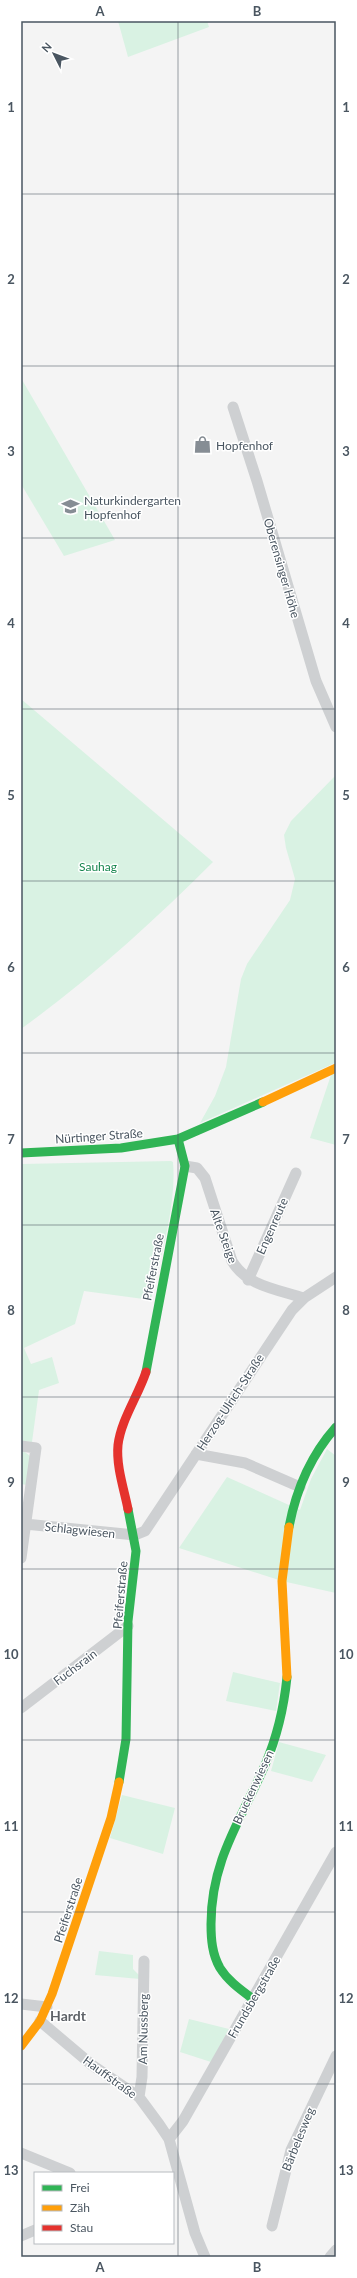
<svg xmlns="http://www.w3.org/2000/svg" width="357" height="2278" font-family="Lato,sans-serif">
<rect width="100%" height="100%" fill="#f4f4f4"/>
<path fill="#d9f2e3" d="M118,21H207L209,27L128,57Z
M21,378L115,540L64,556L21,484Z
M21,699L213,862C153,922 90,979 21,1029Z
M336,775V1145L310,1138L335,1063L200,1123L215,1096L226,1067L241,979L247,964L290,900L295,879L286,848L284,835L291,821Z
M171,1161L173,1162C177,1204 160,1259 151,1300L84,1291L75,1324L24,1348L31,1364L52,1357L59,1383L39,1390L32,1442L21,1441V1164Z
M21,1449L30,1456L27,1485L21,1484Z
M327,1449L336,1456V1593L282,1581L179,1548L227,1477L300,1510L311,1479Z
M233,1672L280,1683L276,1711L226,1701Z
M279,1742L326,1755L312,1782L271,1771Z
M122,1795L175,1808L163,1854L110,1838Z
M99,1951L133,1955V1969L140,1976V1979L95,1975Z
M189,2019L229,2029L211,2062L180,2052Z"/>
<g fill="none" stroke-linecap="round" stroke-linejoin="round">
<path stroke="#ced0d2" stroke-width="11" d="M233,407L257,481L316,681L336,727
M185,1166L197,1168L205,1178L232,1261C247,1286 276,1289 304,1298
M248,1280L296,1173
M21,1446L36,1448L21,1558
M196,1454L245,1463L300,1487
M25,1524L135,1535L145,1531L292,1310L304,1298L336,1277
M21,1708L128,1626
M21,2004L47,2007
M40,2021L92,2065L139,2097L159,2124L169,2139L195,2233L205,2257
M139,2097L142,2077L144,1961
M169,2139L183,2121L336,1852
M21,2153L70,2173
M272,2226L291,2150L336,2056
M21,2236L35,2230
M330,2257L336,2250"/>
<path stroke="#30b455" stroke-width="9" d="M21,1153L121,1148L178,1139L263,1102
M146,1372L185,1166L178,1139
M289,1527C296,1490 311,1455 336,1427
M119,1782L126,1739L128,1621L136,1551L128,1509
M253,1999C241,1990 228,1981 220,1968C212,1954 211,1939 211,1924C211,1860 241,1820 265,1765C277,1737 284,1707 287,1677"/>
<path stroke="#ff9f0a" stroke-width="9" d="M263,1102L336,1068
M287,1677L282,1581L289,1527
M21,2046L40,2021L52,1994L111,1818L119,1782"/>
<path stroke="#e5322d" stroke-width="9" d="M128,1509C124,1489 116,1466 118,1445C121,1420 138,1396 146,1372"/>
</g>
<path fill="none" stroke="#4a5661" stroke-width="1" stroke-opacity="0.55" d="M178,21V2257M21,194H336M21,366H336M21,538H336M21,709H336M21,881H336M21,1053H336M21,1225H336M21,1397H336M21,1569H336M21,1740H336M21,1912H336M21,2084H336"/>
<defs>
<symbol id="shop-bare" viewBox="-9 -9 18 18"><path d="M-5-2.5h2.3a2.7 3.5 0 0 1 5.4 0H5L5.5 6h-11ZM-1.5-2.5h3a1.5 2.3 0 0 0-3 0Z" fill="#868d94" stroke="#fff" stroke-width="2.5" paint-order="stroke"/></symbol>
<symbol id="school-bare" viewBox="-9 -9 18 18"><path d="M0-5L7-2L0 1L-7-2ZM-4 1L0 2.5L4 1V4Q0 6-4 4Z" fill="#868d94" stroke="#fff" stroke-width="2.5" paint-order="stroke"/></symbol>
</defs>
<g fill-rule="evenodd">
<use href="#shop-bare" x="190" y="432" width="25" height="25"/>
<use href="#school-bare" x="58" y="494" width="25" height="25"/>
</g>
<g text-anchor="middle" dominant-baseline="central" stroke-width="3" stroke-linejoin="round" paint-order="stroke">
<g font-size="12" fill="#4a5661" stroke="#fff" text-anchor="start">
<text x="216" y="445">Hopfenhof</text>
<text x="84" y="500">Naturkindergarten<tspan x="84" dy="14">Hopfenhof</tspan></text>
</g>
<g font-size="12" fill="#4a5661" stroke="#fff">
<text transform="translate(282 568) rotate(74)">Oberensinger Höhe</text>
<text transform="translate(99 1136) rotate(-4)">Nürtinger Straße</text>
<text transform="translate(272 1226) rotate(-66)">Engenreute</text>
<text transform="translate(224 1236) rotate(70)">Alte Steige</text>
<text transform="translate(153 1267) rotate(-79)">Pfeiferstraße</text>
<text transform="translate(230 1402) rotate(-57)">Herzog-Ulrich-Straße</text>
<text transform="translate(80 1530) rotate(6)">Schlagwiesen</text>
<text transform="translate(120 1595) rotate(-85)">Pfeiferstraße</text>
<text transform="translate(75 1667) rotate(-37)">Fuchsrain</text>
<text transform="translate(253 1787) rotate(-65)">Bruckenwiesen</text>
<text transform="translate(68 1910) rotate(-72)">Pfeiferstraße</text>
<text transform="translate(254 1997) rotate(-60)">Frundsbergstraße</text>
<text transform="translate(143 2029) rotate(-89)">Am Nussberg</text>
<text transform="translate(110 2077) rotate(36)">Hauffstraße</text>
<text transform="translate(298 2139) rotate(-68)">Bärbelesweg</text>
</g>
<g font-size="12" fill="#17864f" stroke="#fff">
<text x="98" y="866">Sauhag</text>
</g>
<g font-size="14" font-weight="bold" fill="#5f6368" stroke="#fff">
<text x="68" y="2015">Hardt</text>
</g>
</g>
<rect width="357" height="2278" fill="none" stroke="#ffffff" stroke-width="44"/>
<rect x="34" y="2172" width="140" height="72" fill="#ffffff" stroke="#b7bbc0"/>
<rect x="42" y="2185" width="20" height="6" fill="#30b455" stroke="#b7bbc0"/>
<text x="70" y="2192" font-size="12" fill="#4a5661">Frei</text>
<rect x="42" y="2205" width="20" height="6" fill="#ff9f0a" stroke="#b7bbc0"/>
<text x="70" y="2212" font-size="12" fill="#4a5661">Zäh</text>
<rect x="42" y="2225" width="20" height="6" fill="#e5322d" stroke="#b7bbc0"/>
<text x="70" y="2232" font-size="12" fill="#4a5661">Stau</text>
<g transform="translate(54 54) rotate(312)" stroke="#ffffff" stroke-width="3" paint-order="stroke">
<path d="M0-3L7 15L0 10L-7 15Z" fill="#4a5661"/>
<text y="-6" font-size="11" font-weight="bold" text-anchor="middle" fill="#4a5661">N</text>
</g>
<rect x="22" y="22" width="313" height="2234" fill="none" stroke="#4a5661" stroke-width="1.5"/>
<g font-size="13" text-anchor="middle" font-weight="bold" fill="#4a5661">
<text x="100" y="16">A</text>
<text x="257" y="16">B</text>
<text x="11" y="112">1</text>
<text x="346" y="112">1</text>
<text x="11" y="284">2</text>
<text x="346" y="284">2</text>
<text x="11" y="456">3</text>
<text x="346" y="456">3</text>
<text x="11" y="628">4</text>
<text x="346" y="628">4</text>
<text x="11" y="800">5</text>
<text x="346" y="800">5</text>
<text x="11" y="972">6</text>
<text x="346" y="972">6</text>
<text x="11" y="1144">7</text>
<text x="346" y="1144">7</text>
<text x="11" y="1315">8</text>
<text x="346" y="1315">8</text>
<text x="11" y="1487">9</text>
<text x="346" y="1487">9</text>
<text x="11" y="1659">10</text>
<text x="346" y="1659">10</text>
<text x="11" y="1831">11</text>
<text x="346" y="1831">11</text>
<text x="11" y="2003">12</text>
<text x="346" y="2003">12</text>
<text x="11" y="2175">13</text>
<text x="346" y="2175">13</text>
<text x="100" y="2272">A</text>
<text x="257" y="2272">B</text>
</g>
</svg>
